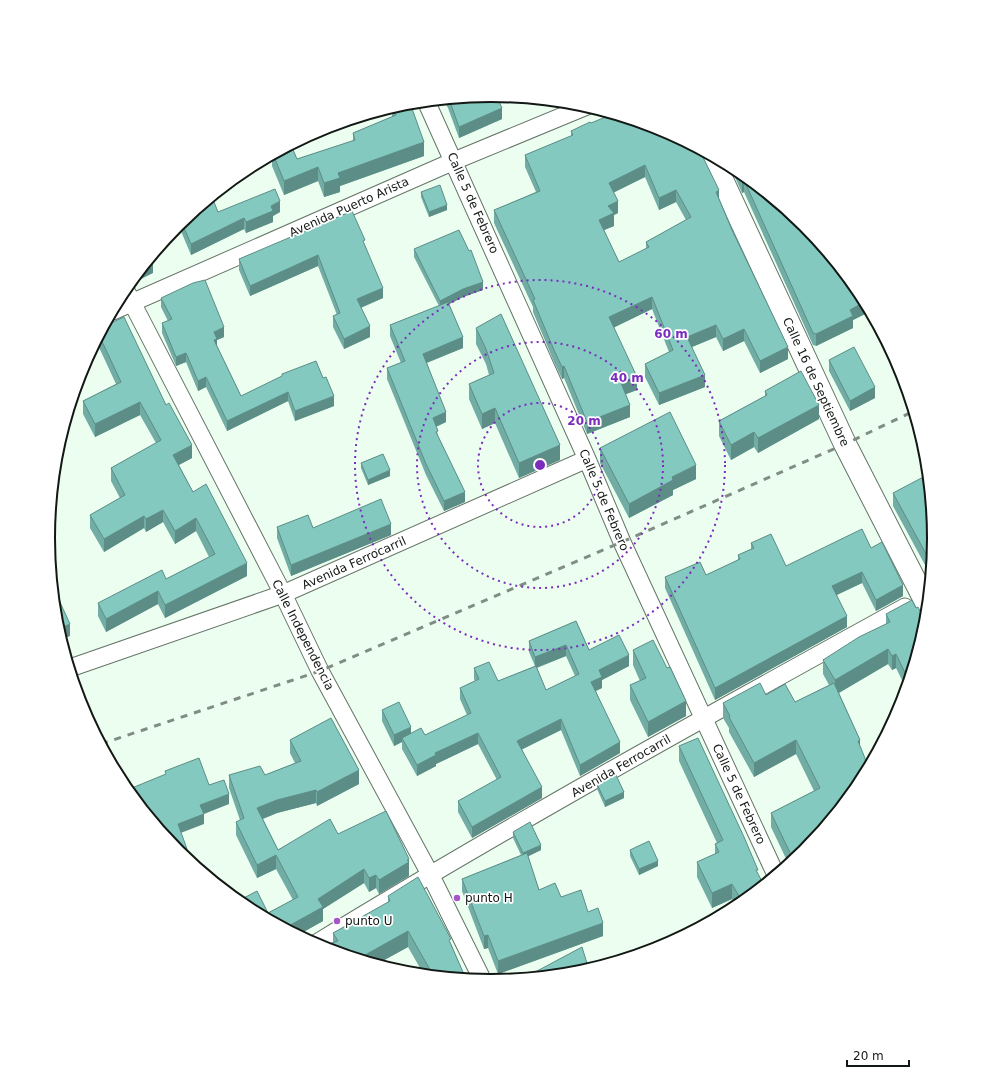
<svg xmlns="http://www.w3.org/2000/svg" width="983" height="1076" font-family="'DejaVu Sans',sans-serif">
<rect width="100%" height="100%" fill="#ecfef0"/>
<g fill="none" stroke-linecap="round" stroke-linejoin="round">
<defs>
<path id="minor" d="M426,101L587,459L622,542L776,875
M125,289L283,594L320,671L430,874L483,981
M113,311L454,161L587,106
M70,668L283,594L587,459
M315,944C508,826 707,716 905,607"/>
<path id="secondary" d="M710,154L845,444L928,606"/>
</defs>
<use href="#minor" stroke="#647467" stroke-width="19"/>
<use href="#secondary" stroke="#647467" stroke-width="24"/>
<use href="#minor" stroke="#fff" stroke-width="17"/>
<use href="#secondary" stroke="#fff" stroke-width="22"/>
<path stroke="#818d84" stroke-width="3" stroke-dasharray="7 7" stroke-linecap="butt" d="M101,744L320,671L622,542L845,444L914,411"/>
</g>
<path fill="#71ada4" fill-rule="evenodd" d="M492,94L502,119L459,138L448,108L443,99Z
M405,103L424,156L340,186V192L324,197L318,181L284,195L272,166V155L291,145L297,159L353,141V133L392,117V107Z
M591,123L719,198L788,359L760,373L744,341L723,351L716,337L692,347L705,387L659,405L645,377V364L669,352L652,309L614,327L637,390L626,394L630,417L587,434L564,378L562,379L554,362L533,312V307L494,223V210L536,192L525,167V155L571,136V131ZM645,177L659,210L676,202L686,220L646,242V249L619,262L604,230L614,226V215L618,213L613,192Z
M729,164L738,169L860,292L871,311L853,320V328L816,346L813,345L744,192L742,193Z
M421,192L447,210L429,217L421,197Z
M211,197L218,212H280L273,216V222L246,233L244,229L191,255L178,224Z
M365,246L383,298L361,308L370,337L344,349L333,327V316L337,315L318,266L250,296L239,270V259Z
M414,249L483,290L463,297L449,304L463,348L427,363L446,422L436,427L438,436L465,502L444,511L426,475L387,379V368L401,363L390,336V325L439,306L414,257Z
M161,298L224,337L217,340V346L241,396L282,377V374L334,406L295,421L288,401L227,431L206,387L198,391L186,362L176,366L162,333V323L168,321L161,307Z
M104,326L192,458L179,465L193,492L247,576L165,618L158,604L106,632L98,616V603L166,579L209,557L196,531L175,544L163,522L146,532L144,528L104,552L90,528V515L120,498L111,481V468L156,443L140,415L95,437L83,414V401L116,384L97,343V340Z
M476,328L560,460L519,478L495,423L482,429L469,399V384L489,375L486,364L476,344Z
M829,360L875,398L850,411L829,371Z
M765,391L819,419L758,453L754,447L731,460L719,436V421L765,396Z
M600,448L696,479L673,490V495L629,518L600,463Z
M361,463L390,476L368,485L361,468Z
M893,493L935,538L931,576L893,506Z
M277,527L313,528L391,535L291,576L277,538Z
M751,543L786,566L871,548L903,596L876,611L862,583L837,595L847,627L715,700L665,588V577L706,575L738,560V555L751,549Z
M916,608L926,625L907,690L896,668L892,670L888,664L839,693L860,740L805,852L789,865L771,827V813L814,791L796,754L754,777L729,732V728L723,718V703L766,695L795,702L829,685L823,674V660L886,624V614Z
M576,621L589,650L629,666L602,680V688L596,691L620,753L580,776L561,730L522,749L542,798L472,838L458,812V801L497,780L478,744L436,764V766L417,776L402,749V742L394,746L382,721V710L411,734L425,735L467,715L460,699V688L475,681L474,679V668L498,681L535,666L529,652V641ZM566,656L575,676L546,690L537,668Z
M633,650L686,716L648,737L630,700V685L640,681L633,665Z
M290,740L359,784L317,806L316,803L277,813L263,819L278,850L338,834L409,872V876L379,894L376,888L369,892L364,883L323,909V921L298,935L245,907L268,913L293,900L276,869L257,878L236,835V822L240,820L229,788V775H265L295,763L290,753Z
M679,746L764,885L737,907L732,899L712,908L697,877V862L715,854V844L717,843L679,761Z
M597,784L624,798L605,807L597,789Z
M513,832L541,850L528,856L539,890L561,897L588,912L603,936L498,974L488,948L484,949L462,891V879L521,855L513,838Z
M630,850L658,866L639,875L630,856Z
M388,896L451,944L466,979L424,975L408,947L377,964L321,947L333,942V933L388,903Z"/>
<path fill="#5c8d86" d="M502,108V119L459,138V127Z
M424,142V156L340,186V192L324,197V183L338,173Z
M645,165V177L609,195V183Z
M318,167V181L284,195V181Z
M744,180V192L742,193V181Z
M676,190V202L659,210V198Z
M719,190V203L716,192Z
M280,201V212L273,216V222L246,233V222L271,206Z
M618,201V213L614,215V226L599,232V220L608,206Z
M447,205V210L429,217V212Z
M244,218V229L191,255V244Z
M318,255V266L250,296V286Z
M153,262V273L133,283V279L143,267Z
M483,282V290L463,297L440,309V301L463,289Z
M383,288V298L357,309V299Z
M652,297V309L609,330V317Z
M866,301L871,311L853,320V328L816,346V334L850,310Z
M716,325V337L687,349V337Z
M370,326V337L344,349V339Z
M224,327V337L217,340V348L214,350V332Z
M744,329V341L723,351V339Z
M463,337V348L423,364V354Z
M788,347V359L760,373V361Z
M186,353V362L176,366V357Z
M564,366V378L562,379V367Z
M705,375V387L659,405V393Z
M206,377V387L198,391V381Z
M637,377V390L621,396V383Z
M875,387V398L850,411V401Z
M288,392V401L227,431V421Z
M334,396V406L295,421V411Z
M140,402V415L95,437V424Z
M630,405V417L587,434V422Z
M819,405V419L758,453V438Z
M495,408V423L482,429V414Z
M446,412V422L433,428V418Z
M754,432V447L731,460V445Z
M192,445V458L173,468V455Z
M560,445V460L519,478V463Z
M696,465V479L673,490V495L629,518V504L672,477Z
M390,470V476L368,485V480Z
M465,492V502L444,511V501Z
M163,510V522L146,532V519Z
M144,516V528L104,552V539Z
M196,518V531L175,544V531Z
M391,524V535L291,576V565Z
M247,563V576L165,618V605Z
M862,572V583L832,597V586Z
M903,585V596L876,611V600Z
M158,591V604L106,632V619Z
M847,616V627L715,700V688Z
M70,624V636L61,640L58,629Z
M566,645V656L535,668V657Z
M888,649V664L835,695V680Z
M896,654V668L892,670V656Z
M629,655V666L602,680V688L591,693V682L599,670Z
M686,701V716L648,737V722Z
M561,719V730L517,752V741Z
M411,727V738H402V742L394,746V735Z
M478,733V744L436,764V766L417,776V765L435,753Z
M796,740V754L754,777V763Z
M860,740V754L858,741Z
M620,742V753L580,776V765Z
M359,770V784L317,806V792Z
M542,787V798L472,838V827Z
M316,790V803L277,813L257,821V808L277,800Z
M624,792V798L605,807V801Z
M229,794V804L204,814V824L178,834V824L200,805Z
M541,845V850L523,859V853Z
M187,849V859L178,852Z
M276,855V869L257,878V865Z
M409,859V876L379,894V880Z
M658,861V866L639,875V869Z
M364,869V883L323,909V921L298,935L285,928L318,899Z
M376,875V888L369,892V878Z
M732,884V899L712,908V893Z
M603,923V936L498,974V961Z
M408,931V947L377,964L358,959Z
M488,935V948L484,949V936Z"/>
<path fill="#83c9bf" stroke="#5c8d86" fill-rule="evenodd" d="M492,94L496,95L502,108L459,127L449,99Z
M405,103H410L424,142L338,173L340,178L324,183L318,167L284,181L273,154L291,145L297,159L355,140L353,133L396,115L393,107Z
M613,114L661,128L699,149L719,190L716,192L732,230L788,347L760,361L744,329L723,339L716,325L687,337L705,375L659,393L645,364L673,350L652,297L609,317L637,377L621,383L630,405L587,422L564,366L562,367L554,350L533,300L535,299L494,210L540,191L525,155L573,135L571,131L590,122L591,123ZM645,165L659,198L676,190L691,217L646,242L649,247L619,262L599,220L614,213L608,206L618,201L609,183Z
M736,168L805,225L860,292L866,301L850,310L853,316L816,334L813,333L744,180L742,181Z
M440,185L447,205L429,212L421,192Z
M275,189L280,201L271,206L273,211L246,222L244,218L191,244L181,221L211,197H212L218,212Z
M352,211L365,240L363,241L383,288L357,299L370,326L344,339L333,316L340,313L318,255L250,286L239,259Z
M459,230L469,251L471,250L483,282L463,289L440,301L414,249Z
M151,257L153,262L143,267Z
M205,280L224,327L214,332L217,339L214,340L241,396L282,376V374L316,361L323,378L326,377L334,396L295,411L288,392L227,421L206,377L198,381L186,353L176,357L162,323L172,319L161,298L193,283Z
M448,302L463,337L423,354L446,412L433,418L438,431L436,432L465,492L444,501L426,464L387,368L405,361L390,325Z
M501,314L560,445L519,463L495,408L482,414L469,384L494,373L486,349L476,328Z
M124,317L166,405L169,403L192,445L173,455L193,492L206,484L247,563L165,605L158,591L106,619L98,603L162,570L166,579L215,554L196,518L175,531L163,510L146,519L144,516L104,539L90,515L125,495L111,468L161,440L140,402L95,424L83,401L121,382L99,335L104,326Z
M854,347L875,387L850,401L829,360Z
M801,371L819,405L758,438L754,432L731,445L719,421L767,395L765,391Z
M670,412L696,465L672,477L673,480L629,504L600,448Z
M383,454L390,470L368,480L361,463Z
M929,474L935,538L932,565L893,493Z
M381,499L391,524L291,565L277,527L308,515L313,528Z
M862,529L871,548L882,542L903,585L876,600L862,572L832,586L847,616L715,688L665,577L700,562L706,575L740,559L738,555L754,548L751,543L771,534L786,566Z
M53,587L70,624L58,629L56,624Z
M912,600L916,608L918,607L927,624L909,681L896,654L892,656L888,649L835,680L823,660L859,637L890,622L886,614Z
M576,621L589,650L619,635L629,655L599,670L602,677L591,682L620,742L580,765L561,719L517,741L542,787L472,827L458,801L501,777L478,733L435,753L436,755L417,765L402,738L421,728L425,735L471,713L460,688L479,679L474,668L489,662L498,681L536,666L546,690L579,674L566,645L535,657L529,641Z
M653,640L667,668L670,667L686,701L648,722L630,685L646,678L633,650Z
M760,683L766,695L785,684L795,702L834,683L860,740L858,741L869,768L860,785L805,852L794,861L771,813L820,788L796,740L754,763L729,717L730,716L723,703Z
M399,702L411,727L394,735L382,710Z
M331,718L359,770L317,792L316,790L277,800L257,808L278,850L330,819L338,834L386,811L409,859L407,860L409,862L379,880L376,875L369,878L364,869L318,899L323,907L285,928L245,907L238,901L257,891L268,913L298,897L276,855L257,865L236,822L244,818L229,775L260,766L265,775L301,761L290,740Z
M698,738L744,837L758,870H756L764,885L743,903L732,884L712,893L697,862L719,852L715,844L723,840L679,746Z
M199,758L209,785L224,780L229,794L200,805L204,814L178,824L187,849L178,852L127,790L166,774L165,771Z
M615,773L624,792L605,801L597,784Z
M530,822L541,845L523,853L513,832Z
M649,841L658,861L639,869L630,850Z
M527,853L539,890L555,883L561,897L581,890L588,912L598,908L603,923L498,961L488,935L484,936L462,879Z
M418,877L451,939L449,940L466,979L431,976L433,975L408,931L358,959L321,947L338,941L333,933L390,901L388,896Z
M227,886L231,895L222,888Z
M582,947L589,970L578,973L524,978Z
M629,955L630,957L613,962Z"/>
<g fill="none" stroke="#7b2cbf" stroke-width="2" stroke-dasharray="2 4">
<circle cx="540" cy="465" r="62"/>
<circle cx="540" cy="465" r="123"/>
<circle cx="540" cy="465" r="185"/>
</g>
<g fill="#a556c8" stroke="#fff" stroke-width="1.5">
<circle cx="457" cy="898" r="4"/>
<circle cx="337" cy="921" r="4"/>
</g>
<g text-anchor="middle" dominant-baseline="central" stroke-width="3.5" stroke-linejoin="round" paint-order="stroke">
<g font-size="12" fill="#121814" stroke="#fff">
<text transform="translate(473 203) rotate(66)">Calle 5 de Febrero</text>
<text transform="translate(349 207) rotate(-24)">Avenida Puerto Arista</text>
<text transform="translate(816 382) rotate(65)">Calle 16 de Septiembre</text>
<text transform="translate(604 500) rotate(67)">Calle 5 de Febrero</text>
<text transform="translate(354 563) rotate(-24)">Avenida Ferrocarril</text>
<text transform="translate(303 635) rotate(63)">Calle Independencia</text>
<text transform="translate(621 766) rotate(-30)">Avenida Ferrocarril</text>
<text transform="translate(739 794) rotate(65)">Calle 5 de Febrero</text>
</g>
<g font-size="12" fill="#121814" stroke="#fff" text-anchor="start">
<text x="465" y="898">punto H</text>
<text x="345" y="921">punto U</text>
</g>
</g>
<path d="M0 0H983V1076H0ZM55 538a436 436 0 1 1 872 0a436 436 0 1 1-872 0Z" fill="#fff" fill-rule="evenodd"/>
<path fill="none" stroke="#121814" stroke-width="2" d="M55 538a436 436 0 1 1 872 0a436 436 0 1 1-872 0Z"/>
<circle cx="540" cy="465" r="6" fill="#7b2cbf" stroke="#fff" stroke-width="2"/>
<g font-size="12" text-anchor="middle" font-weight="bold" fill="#7b2cbf" stroke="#fff" stroke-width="3.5" stroke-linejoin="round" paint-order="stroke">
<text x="671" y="338">60 m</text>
<text x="627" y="382">40 m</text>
<text x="584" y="425">20 m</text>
</g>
<path d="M847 1060v6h62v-6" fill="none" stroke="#121814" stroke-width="2"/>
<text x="853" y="1060" font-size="12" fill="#121814" stroke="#ffffff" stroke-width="3" paint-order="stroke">20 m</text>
</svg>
